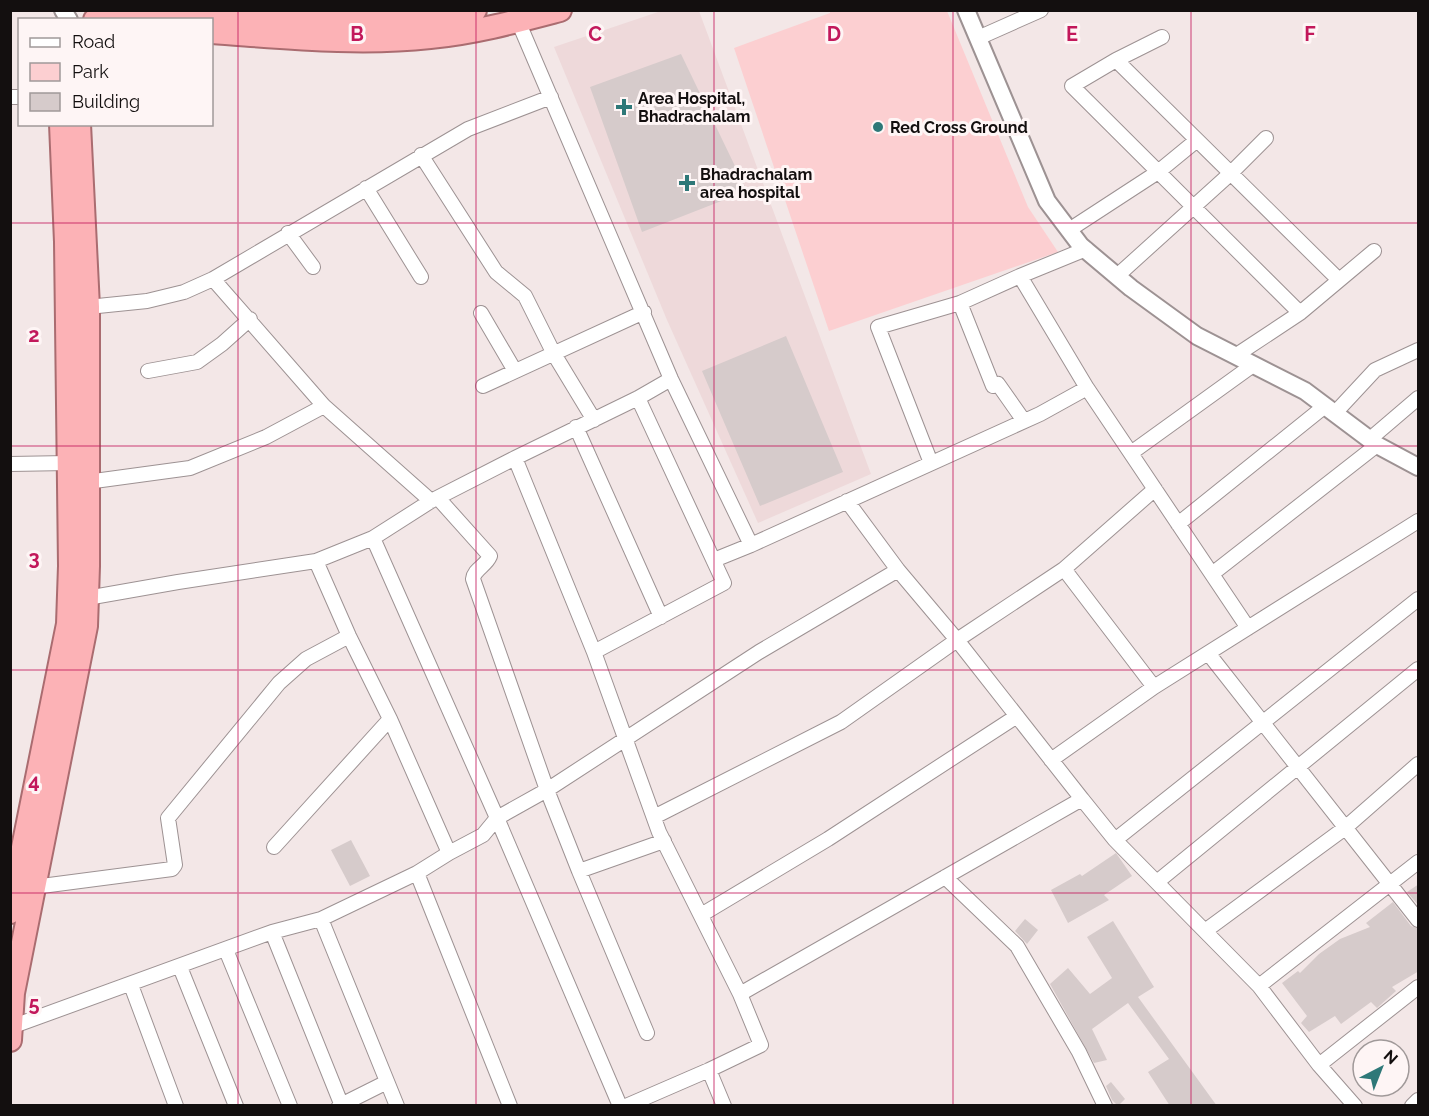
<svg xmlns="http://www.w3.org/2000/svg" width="1429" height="1116" font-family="Raleway,sans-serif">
<rect width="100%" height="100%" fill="#f3e7e7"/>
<path fill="#eed9da" d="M661,11H699L871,474L758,523L667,320L554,47Z"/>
<path fill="#fccfd1" d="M830,11H947L1028,207L1058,252L829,331L734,48L830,13Z"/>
<path fill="#d6cbcb" d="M681,54L747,191L642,232L590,87Z
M786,336L843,472L760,506L702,371Z
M351,840L370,876L350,886L331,850Z
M1116,853L1132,876L1104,895L1109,900L1068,923L1051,890L1080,874L1082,876Z
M1419,884V906L1407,892Z
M1393,902L1411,926L1419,929V971L1392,987L1396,991L1377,1008L1371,1002L1341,1024L1335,1016L1309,1032L1301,1023L1307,1016L1282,983L1298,971L1300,973L1319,954L1340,939L1370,927L1366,923Z
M1025,919L1038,930L1027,944L1015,931Z
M1113,921L1154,987L1138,997L1217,1106H1170L1148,1072L1169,1059L1128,1003L1092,1029L1107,1060L1094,1063L1050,984L1068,968L1090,994L1112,978L1087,937Z
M1111,1082L1125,1099L1118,1106L1112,1100L1106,1086Z"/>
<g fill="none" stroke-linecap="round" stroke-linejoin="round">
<defs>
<path id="minor" d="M518,21L671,379L751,545L1040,414L1087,388L1020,276L1086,249
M978,38L1041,10
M1116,60L1162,37
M10,97H20
M421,155L496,272L525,296L554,354L594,420
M366,188L421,277
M1069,230L1158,172L1197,140
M288,233L313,267
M1117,276L1231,173L1266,138
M213,279L324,406L431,501
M960,303L993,386L998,384L1024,421
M88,307L147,301L184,292L213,279L468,129L551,97
M481,313L515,371
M1300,313L1072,86L1116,60L1339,280
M1235,356L1300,313L1374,251
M148,371L197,362L222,344L250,319
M671,379L638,398L515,458L594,652L659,832L740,994L1082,799L957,640L898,570L847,501
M483,386L644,312
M1087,388L1248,628
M1335,413L1375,370L1418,350
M576,427L661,617
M1370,439L1418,398
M1131,453L1253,365
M931,463L878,327L960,303L1020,276
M10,464L68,463
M87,482L190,468L266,437L324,406
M438,498L490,556C486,566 474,569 473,579L547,790L579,871L664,841
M1178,524L1325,406
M373,538L497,818L547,790L759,652L898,570
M714,560L751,545
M316,561L349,636L390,719L449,853L483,835L497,818L620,1106
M1064,569L1155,489
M1212,574L1377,445
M87,598L178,582L316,561L373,538L431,501L515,458
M594,652L724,583L638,398
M1208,653L1418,920
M1051,760L1154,687L1418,521
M1082,799L1115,840L1418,599
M654,817L841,722L957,640L1064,569L1154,687
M1115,840L1259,986L1418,862
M274,847L390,719
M579,871L647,1033
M417,873L449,853
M945,877L1017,946L1079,1052L1105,1106
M1157,882L1418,669
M34,887L172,869L175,865L168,818L279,683L306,659L349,636
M701,915L828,839L1017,716
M321,919L397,1106
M1205,931L1345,828L1418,764
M272,932L342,1106
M226,950L290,1106
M180,967L236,1106
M131,985L176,1106
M1259,986L1319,1065L1355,1106
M11,1027L272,932L321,919L417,873L510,1106
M1319,1065L1418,987
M339,1106L387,1082
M626,1106L709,1070
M724,1106L709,1070L761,1045L740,994
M1412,1106L1418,1100"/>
<path id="tertiary" d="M63,10L69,20
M966,10L1047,201L1081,246L1131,288L1197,336L1305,391L1377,445L1418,467"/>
<path id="trunk" d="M95,20C122,1 217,14 252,16C292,19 331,22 371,22C406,22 440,17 475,10
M212,32C284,37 358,45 430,37C474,33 518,21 560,10
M10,912L68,624L70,566L66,242L61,124
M10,1040L13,993L86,626L88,566V307L79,124"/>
</defs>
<use href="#minor" stroke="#9d9293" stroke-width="16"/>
<use href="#tertiary" stroke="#9d9293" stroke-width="20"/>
<use href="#trunk" stroke="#aa6c70" stroke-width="26"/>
<use href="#minor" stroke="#fff" stroke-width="14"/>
<use href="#tertiary" stroke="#fff" stroke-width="16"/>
<use href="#trunk" stroke="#fcb2b6" stroke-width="22"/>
</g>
<path fill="none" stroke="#c2185b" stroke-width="1.5" stroke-opacity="0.55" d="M238,10V1106M476,10V1106M714,10V1106M953,10V1106M1191,10V1106M10,223H1418M10,446H1418M10,670H1418M10,893H1418"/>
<g fill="#2e7878" stroke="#fef5f5" stroke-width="2">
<path d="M621 98h6v6h6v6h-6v6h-6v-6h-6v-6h6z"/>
<circle cx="878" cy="127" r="6"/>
<path d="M684 174h6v6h6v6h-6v6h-6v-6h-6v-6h6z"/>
</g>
<g text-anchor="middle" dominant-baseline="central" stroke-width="6" stroke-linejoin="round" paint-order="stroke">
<g font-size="16" font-weight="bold" fill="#130f0f" stroke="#fef5f5" text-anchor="start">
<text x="638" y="98">Area Hospital,<tspan x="638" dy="18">Bhadrachalam</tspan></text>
<text x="890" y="127">Red Cross Ground</text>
<text x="700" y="174">Bhadrachalam<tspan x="700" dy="18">area hospital</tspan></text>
</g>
</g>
<g font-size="20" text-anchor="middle" font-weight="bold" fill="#c2185b" stroke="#fef5f5" stroke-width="6" stroke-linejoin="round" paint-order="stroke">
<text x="357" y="41">B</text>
<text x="595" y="41">C</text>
<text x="834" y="41">D</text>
<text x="1072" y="41">E</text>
<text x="1310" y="41">F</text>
<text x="34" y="342">2</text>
<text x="34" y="565">3</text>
<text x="34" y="788">4</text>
<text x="34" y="1011">5</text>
</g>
<rect width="1429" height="1116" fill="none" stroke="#130f0f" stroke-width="24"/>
<rect x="18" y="18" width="195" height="108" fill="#fef5f5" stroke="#a09999" stroke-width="1.5"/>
<rect x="30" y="38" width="30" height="9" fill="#ffffff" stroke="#a09999" stroke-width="1.5"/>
<text x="72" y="48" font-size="18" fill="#130f0f">Road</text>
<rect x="30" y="63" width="30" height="18" fill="#fccfd1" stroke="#a09999" stroke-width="1.5"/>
<text x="72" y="78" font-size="18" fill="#130f0f">Park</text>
<rect x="30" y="93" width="30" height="18" fill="#d6cbcb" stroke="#a09999" stroke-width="1.5"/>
<text x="72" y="108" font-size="18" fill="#130f0f">Building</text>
<g transform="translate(1381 1068) rotate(42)"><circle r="28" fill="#fef5f5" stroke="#a09999" stroke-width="1.5"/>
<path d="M0-4.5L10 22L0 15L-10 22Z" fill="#2e7878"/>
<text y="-9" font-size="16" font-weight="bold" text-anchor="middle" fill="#130f0f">N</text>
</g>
</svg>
